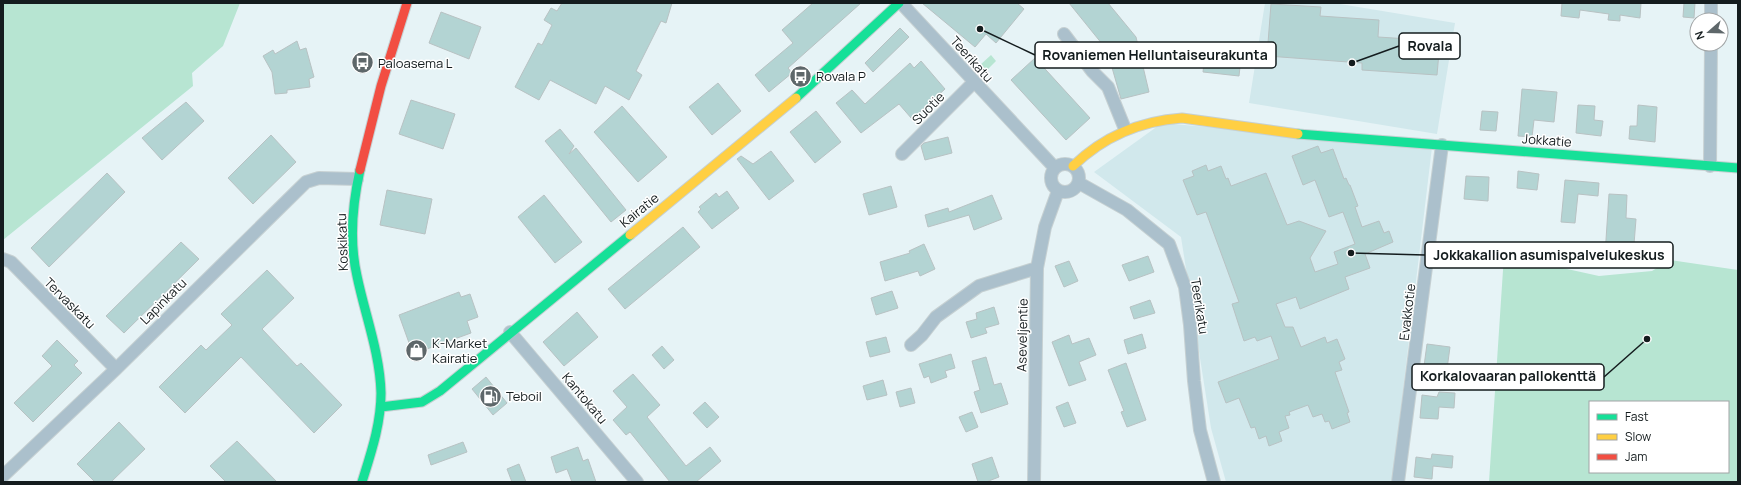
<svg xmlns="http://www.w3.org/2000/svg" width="1741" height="485" font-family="Manrope,sans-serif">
<rect width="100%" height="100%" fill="#e6f3f6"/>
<path fill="#d1e8ec" d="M1265,3H1334L1455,23L1437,134L1249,103Z
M1162,123L1432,147L1392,482H1226L1211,428L1181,237L1094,172Z"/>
<path fill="#b7e5d2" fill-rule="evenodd" d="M3,3H240L223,46L192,73L193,86L3,240Z
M991,55L996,61L986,71L979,66Z
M1504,255L1599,276L1652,271L1670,260L1738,270V482H1489ZM1590,402H1728V472H1590Z"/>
<path fill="#b3d4d3" stroke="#b8c2c3" d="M562,3H672L666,23L661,21L636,71L642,75L629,100L605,86L596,104L550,80L539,100L515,87L538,43L542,45L552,25L544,20L551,8L557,11Z
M813,3H861L788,68L792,73L769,92L755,75L793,43L782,30Z
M922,3H1017L1024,9L996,43L986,34L975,47Z
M1069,3H1108L1136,37L1149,92L1121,99L1107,50Z
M1562,3H1641L1640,18L1620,15V21L1608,20L1609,14L1580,10L1579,18L1561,16Z
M1684,3H1695L1694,18L1683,17Z
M1271,4L1321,7L1320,16L1379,20L1378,37L1440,41L1437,75L1362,70V63L1267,56Z
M441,12L481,27L469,59L429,43Z
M900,28L909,37L873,72L865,63Z
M297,41L300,50L306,48L314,77L309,79L310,87L287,90V93L275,94L272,72L263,56L273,50L275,54Z
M1206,45L1242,49L1239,76L1203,72Z
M1035,58L1090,118L1066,140L1011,80Z
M921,61L945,89L912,119L899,104L861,133L836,103L852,90L865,104L910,63L914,68Z
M718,83L741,111L712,135L689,107Z
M1522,89L1557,92L1554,122L1534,120L1532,137L1518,136Z
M411,100L455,114L443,149L399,134Z
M186,102L204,121L162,160L142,138Z
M1578,105L1595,106L1594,120L1603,121L1601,136L1576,133Z
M1638,105L1657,107L1655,142L1629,139L1630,126H1637Z
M622,106L667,157L638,182L594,132Z
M816,111L841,142L815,163L790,132Z
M1482,111L1498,112L1496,131L1480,130Z
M560,129L574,146L569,154L576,148L626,210L611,222L545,141Z
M271,135L296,162L253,204L228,178Z
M948,137L952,153L925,160L921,146L924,143Z
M1318,146L1321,153L1333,149L1344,179L1346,178L1349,185H1350L1358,206L1355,207L1362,227L1379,221L1384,233L1389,231L1393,242L1365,254L1370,268L1345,277L1349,289L1300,309L1296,297L1276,304L1285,327H1293L1301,347L1325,337L1327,343L1337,339L1345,359L1339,362L1342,370L1335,372L1349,412L1347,413L1350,422L1332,429L1329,421L1325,422L1322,414L1313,417L1308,405L1289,412L1290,415L1285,416L1289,428L1279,432L1282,441L1269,446L1266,436L1259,439L1255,427L1251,428L1239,398L1226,403L1218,382L1279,359L1271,336L1257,341L1255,337L1244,341L1232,304L1239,302L1206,212L1197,215L1183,180L1194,176L1192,171L1206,165L1208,171L1221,166L1226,179L1228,178L1231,186L1266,173L1287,225L1299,221L1326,231L1310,258L1315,272L1338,264L1334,252L1355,244L1343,212L1329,217L1315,180L1303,185L1292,156Z
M771,151L794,181L769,200L737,159L741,156L753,164Z
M1518,171L1539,174L1537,190L1517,188Z
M107,173L125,192L49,267L31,248Z
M1466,176L1489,177L1488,201L1464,199Z
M1565,180L1599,183L1598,196L1578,194L1575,223L1561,222Z
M891,186L897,207L869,215L863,194Z
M387,190L432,199L425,234L380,225Z
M727,191L739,208L712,229L698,212L701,209L699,207L716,193L719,197Z
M1609,194L1627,195L1626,218L1636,219L1633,257L1605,255Z
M544,195L582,242L555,263L518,217Z
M992,195L1002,219L974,230L969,215L928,227L925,215L948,208L949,212Z
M683,227L700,247L625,309L608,289Z
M181,242L199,259L124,333L106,316Z
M924,244L935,269L920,276L918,271L885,281L880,262L910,253L909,251Z
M1148,256L1154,272L1129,281L1122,265Z
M1069,261L1078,281L1064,287L1055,266Z
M267,270L294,298L262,329L297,366L301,363L342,405L314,433L241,357L185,413L159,387L201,345L206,350L232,325L221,314Z
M892,291L898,308L876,315L871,298Z
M459,292L461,297L470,294L478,317L467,321L471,333L413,354L399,315Z
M1150,300L1155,313L1134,319L1130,307Z
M994,307L999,324L985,328L987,333L971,338L966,322L977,319L976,313Z
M577,312L598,337L564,366L543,342Z
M1142,334L1146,348L1128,354L1124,340Z
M1069,335L1072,344L1089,338L1096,355L1079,362L1086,380L1069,386L1052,342Z
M886,337L890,352L870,357L866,342Z
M57,340L78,361L74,365L82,373L33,422L14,403L52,366L42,356Z
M1427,344L1450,347L1447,369L1424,366Z
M662,346L674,360L664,369L652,355Z
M951,354L955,368L945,371L947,377L931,383L929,376L924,378L919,364Z
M986,357L994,385L1001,383L1008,404L981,413L974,392L980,390L972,361Z
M1126,363L1146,420L1127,427L1121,412L1124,411L1108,370Z
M633,374L660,405L647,417L686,466L710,447L721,461L696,482H670L630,432L626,435L613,420L627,407L613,391Z
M486,377L507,403L493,415L472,389Z
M883,380L887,395L867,400L863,386Z
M911,388L915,403L900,407L896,392Z
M1439,392L1455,393L1454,408L1439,407L1438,419L1420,418L1422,395L1437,397Z
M705,402L719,417L707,428L693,413Z
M1068,402L1076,423L1064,427L1056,407Z
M972,412L978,427L966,432L959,417Z
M119,422L145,449L111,482H95L77,464Z
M237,441L277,482H226L210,466Z
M463,442L467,452L431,465L428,455Z
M578,447L583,461L588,459L596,482H572L567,469L556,473L551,457Z
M1432,454L1453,456L1452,468L1433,466L1432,479L1414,477L1416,457L1431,459Z
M992,457L999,477L986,482H978L972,464Z
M519,464L526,482H512L507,469Z"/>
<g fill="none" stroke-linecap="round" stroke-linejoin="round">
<defs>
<path id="street" d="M901,3L1055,168
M1711,20V3
M1064,34L1092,71L1108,87L1125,129
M902,154L974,82
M1051 178a14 14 0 1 1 28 0a14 14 0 1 1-28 0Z
M1710,166L1711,44
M1079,183L1127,210L1169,244L1185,287L1190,325L1194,381L1200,430L1214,482
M3,259L11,262L116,369
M510,332L637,482
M911,345L922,335L936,317L979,286L1037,268
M3,476L116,369L306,182L319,178L357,179
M1034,482L1037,268L1045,227L1058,191
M1398,482L1442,145"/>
<path id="fast" d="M796,98L899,3
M1298,134L1738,168
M360,170C352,206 349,241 357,276C365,315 380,353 381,393C381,424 371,453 362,482
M381,407L422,402L440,391L630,235"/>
<path id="slow" d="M1073,166C1104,136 1139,121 1182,118L1298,134
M630,235L796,98"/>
<path id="jam" d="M360,170L381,86L407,3"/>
</defs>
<use href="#street" stroke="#c6d0d2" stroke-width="14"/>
<use href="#fast" stroke="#c6d0d2" stroke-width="11"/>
<use href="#slow" stroke="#c6d0d2" stroke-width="11"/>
<use href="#jam" stroke="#c6d0d2" stroke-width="11"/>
<use href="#street" stroke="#abc0cc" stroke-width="12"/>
<use href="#fast" stroke="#16e098" stroke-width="9"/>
<use href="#slow" stroke="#ffcf43" stroke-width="9"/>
<use href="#jam" stroke="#f24e42" stroke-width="9"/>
</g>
<defs>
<symbol id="bus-disc" viewBox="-11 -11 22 22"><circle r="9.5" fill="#5e676a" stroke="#fff"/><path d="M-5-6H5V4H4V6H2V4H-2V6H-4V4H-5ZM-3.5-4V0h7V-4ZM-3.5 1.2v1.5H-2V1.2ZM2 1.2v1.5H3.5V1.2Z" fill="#fff"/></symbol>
<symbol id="shop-disc" viewBox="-11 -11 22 22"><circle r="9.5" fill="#5e676a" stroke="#fff"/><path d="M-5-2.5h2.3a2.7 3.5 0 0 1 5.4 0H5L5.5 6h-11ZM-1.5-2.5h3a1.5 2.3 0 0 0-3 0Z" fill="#fff"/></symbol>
<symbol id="fuel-disc" viewBox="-11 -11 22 22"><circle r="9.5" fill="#5e676a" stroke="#fff"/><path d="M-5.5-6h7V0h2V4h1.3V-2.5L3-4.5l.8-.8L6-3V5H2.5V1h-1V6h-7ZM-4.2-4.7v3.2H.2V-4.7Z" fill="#fff"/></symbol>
</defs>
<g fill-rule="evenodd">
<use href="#bus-disc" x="350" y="50" width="25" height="25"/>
<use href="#bus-disc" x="788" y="64" width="25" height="25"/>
<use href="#shop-disc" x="404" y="338" width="25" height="25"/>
<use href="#fuel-disc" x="478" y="384" width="25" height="25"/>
</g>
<g text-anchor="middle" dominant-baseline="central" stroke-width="3" stroke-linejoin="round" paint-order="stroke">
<g font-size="13" fill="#141c1e" stroke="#fff">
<text transform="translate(972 59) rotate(48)">Teerikatu</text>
<text transform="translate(928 108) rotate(-45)">Suotie</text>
<text transform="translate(1547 140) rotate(4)">Jokkatie</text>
<text transform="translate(639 210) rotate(-39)">Kairatie</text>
<text transform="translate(342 242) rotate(-92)">Koskikatu</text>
<text transform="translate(163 301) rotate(-45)">Lapinkatu</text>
<text transform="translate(70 303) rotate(45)">Tervaskatu</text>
<text transform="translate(1200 306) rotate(81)">Teerikatu</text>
<text transform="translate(1407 312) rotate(-83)">Evakkotie</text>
<text transform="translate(1022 335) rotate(-89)">Aseveljentie</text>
<text transform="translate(585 398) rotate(50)">Kantokatu</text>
</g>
<g font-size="13" fill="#141c1e" stroke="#fff" text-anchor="start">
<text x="378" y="63">Paloasema L</text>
<text x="816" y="76">Rovala P</text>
<text x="432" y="343">K-Market<tspan x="432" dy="15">Kairatie</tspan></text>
<text x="506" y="396">Teboil</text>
</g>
</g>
<path fill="none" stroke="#141c1e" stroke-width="1.5" d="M1352 63L1399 46M980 29L1035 55M1351 253L1425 255M1647 339L1604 377"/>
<g fill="#141c1e" stroke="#fff" stroke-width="1.5">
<circle cx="1352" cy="63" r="4"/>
<circle cx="980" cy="29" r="4"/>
<circle cx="1351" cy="253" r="4"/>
<circle cx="1647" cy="339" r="4"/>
</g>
<g fill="#fff" stroke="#141c1e" stroke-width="1.5">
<rect x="1399" y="33" width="61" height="26" rx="4"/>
<rect x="1035" y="42" width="241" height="26" rx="4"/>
<rect x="1425" y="242" width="248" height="26" rx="4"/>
<rect x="1412" y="364" width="192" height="26" rx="4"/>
</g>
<g font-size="14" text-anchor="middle" font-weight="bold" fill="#141c1e">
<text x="1430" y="51">Rovala</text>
<text x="1155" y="60">Rovaniemen Helluntaiseurakunta</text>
<text x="1549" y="260">Jokkakallion asumispalvelukeskus</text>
<text x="1508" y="381">Korkalovaaran pallokenttä</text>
</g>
<rect width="1741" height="485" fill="none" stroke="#141c1e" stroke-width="8"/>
<rect x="1589" y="401" width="140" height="72" fill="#ffffff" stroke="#a1a4a5"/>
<rect x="1597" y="414" width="20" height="6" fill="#16e098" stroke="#a1a4a5"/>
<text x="1625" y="421" font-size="12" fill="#141c1e">Fast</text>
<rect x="1597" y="434" width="20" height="6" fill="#ffcf43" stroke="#a1a4a5"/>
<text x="1625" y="441" font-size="12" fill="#141c1e">Slow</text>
<rect x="1597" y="454" width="20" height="6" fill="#f24e42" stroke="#a1a4a5"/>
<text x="1625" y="461" font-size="12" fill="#141c1e">Jam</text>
<g transform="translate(1709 32) rotate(250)"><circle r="19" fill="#ffffff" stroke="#a1a4a5"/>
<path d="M0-3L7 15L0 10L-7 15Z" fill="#5e676a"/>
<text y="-6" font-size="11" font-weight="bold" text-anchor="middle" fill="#141c1e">N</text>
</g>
</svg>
